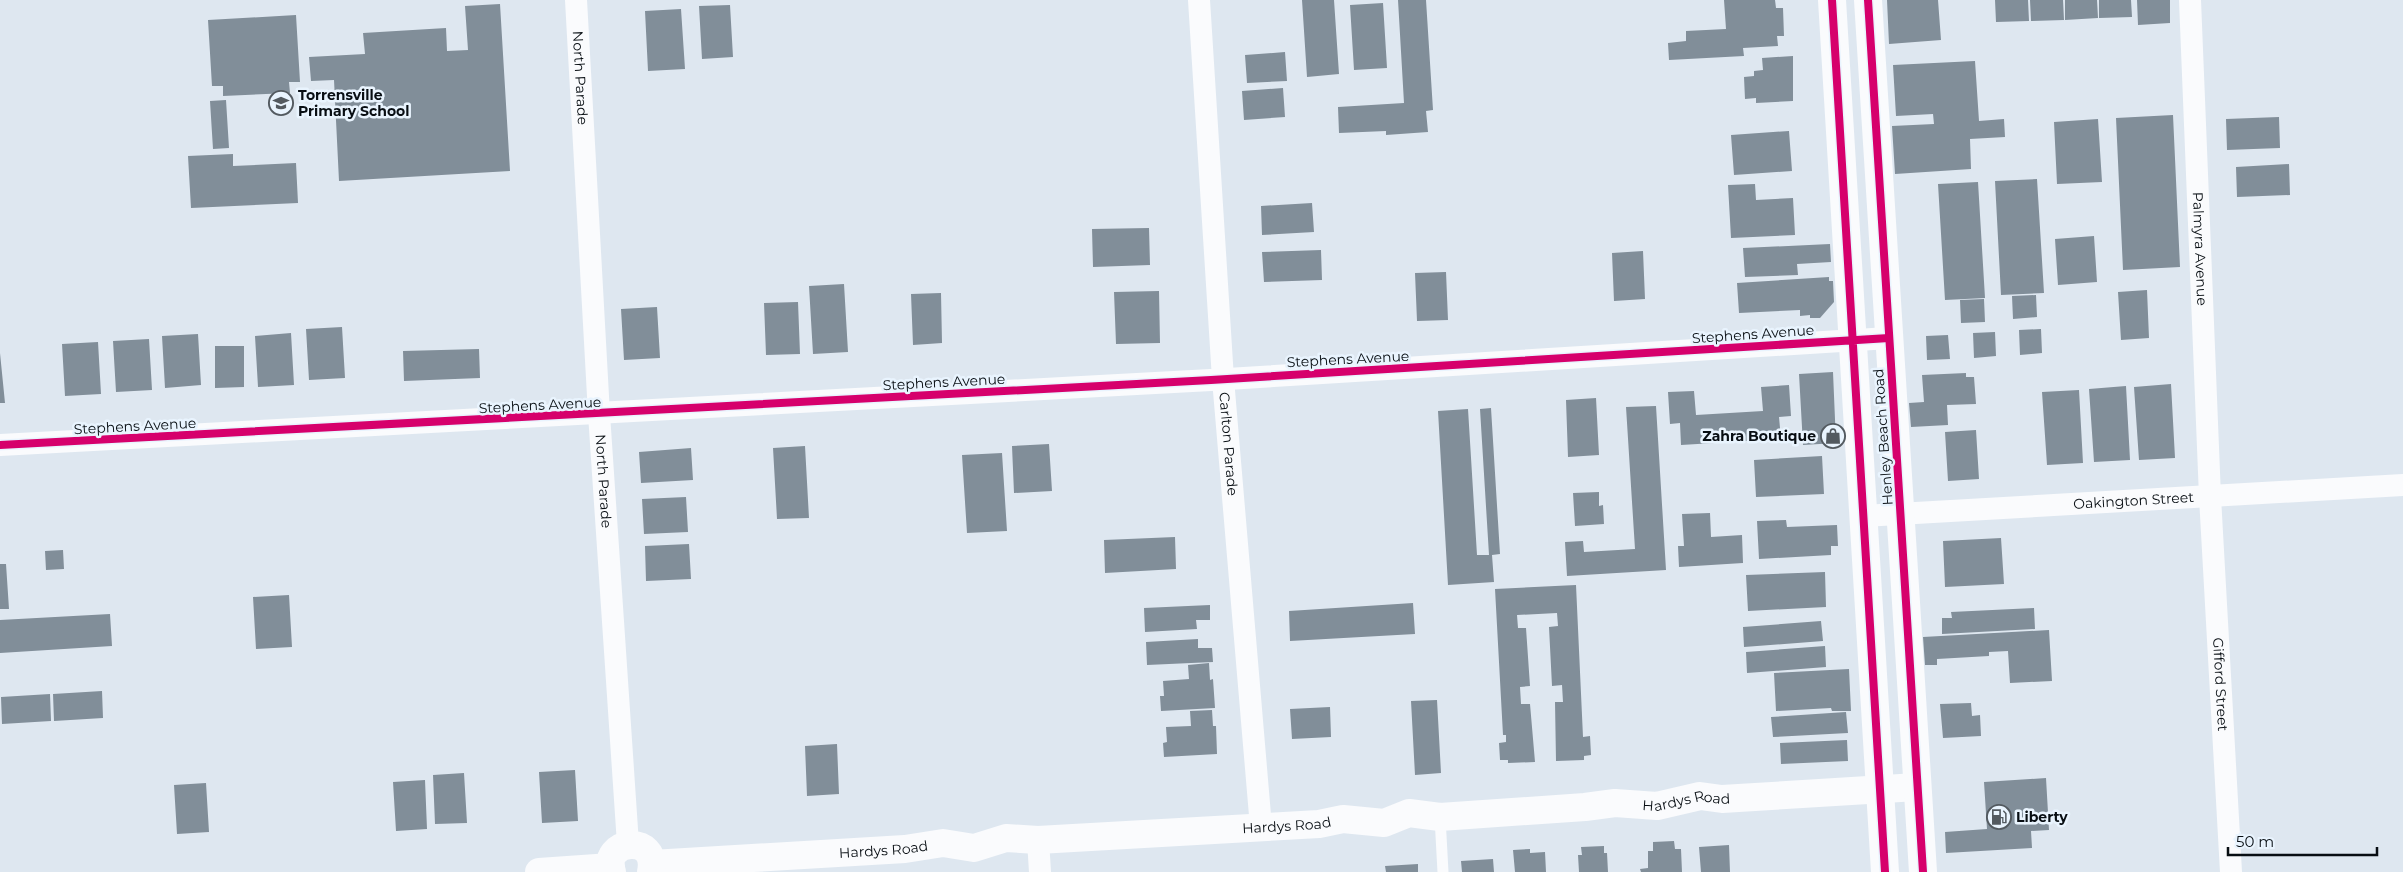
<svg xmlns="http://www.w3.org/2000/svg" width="2403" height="872" font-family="Montserrat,sans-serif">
<rect width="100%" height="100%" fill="#dee7f0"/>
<path fill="#818e99" d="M1302,0H1334L1339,74L1307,77Z
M1398,0H1426L1433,110L1426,111L1428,132L1386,135V131L1339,133L1338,107L1404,103Z
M1724,0H1775L1776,8H1783L1784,36H1777L1778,46L1743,48L1744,56L1669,60L1668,43L1686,41V31L1726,29Z
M1887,0H1938L1941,40L1889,44Z
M1995,0H2028L2029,21L1996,22Z
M2030,0H2063L2064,20L2031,21Z
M2065,0H2097L2098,18L2065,20Z
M2099,0H2131L2132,17L2099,18Z
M2137,0H2170V23L2138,25Z
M1383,3L1387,68L1354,70L1350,5Z
M500,4L510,171L339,181L334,80L311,81L309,57L365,54L363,33L446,28L447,51L468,50L465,6Z
M730,5L733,57L702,59L699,6Z
M681,9L685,69L648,71L645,11Z
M296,15L300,82H289L290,93L223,96V86H212L208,20Z
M1285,52L1287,81L1247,83L1245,55Z
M1793,56V101L1756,103V98L1745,99L1744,77L1754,76V71L1763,70L1762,58Z
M1975,61L1979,121L2004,119L2005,137L1970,139L1971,169L1895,174L1892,126L1934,124L1933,114L1896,116L1893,65Z
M1283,88L1285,117L1244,120L1242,91Z
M226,100L229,148L213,149L210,101Z
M2173,115L2180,267L2123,270L2116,118Z
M2279,117L2280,148L2227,150L2226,119Z
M2098,119L2102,182L2057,184L2054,122Z
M1789,131L1792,171L1734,175L1731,135Z
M233,154V166L296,163L298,203L191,208L188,156Z
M2289,164L2290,195L2237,197L2236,167Z
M2037,179L2044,293L2001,295L1995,181Z
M1978,182L1985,298L1945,300L1938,184Z
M1755,184L1756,200L1793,198L1795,235L1731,238L1728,185Z
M1312,203L1314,232L1262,235L1261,206Z
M1149,228L1150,265L1093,267L1092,229Z
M2094,236L2097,282L2058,285L2055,239Z
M1830,244L1831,262L1797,264L1798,275L1745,277L1743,248Z
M1321,250L1322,280L1264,282L1262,252Z
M1643,251L1645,299L1614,301L1612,253Z
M1446,272L1448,320L1417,321L1415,273Z
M1829,277V281H1833L1834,302L1820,318H1810V315L1800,316V310L1739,313L1737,283Z
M844,284L848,352L813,354L809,286Z
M2147,290L2149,338L2121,340L2118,292Z
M1159,291L1160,343L1116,344L1114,292Z
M941,293L942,343L913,345L911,294Z
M2036,295L2037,317L2013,319L2012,296Z
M1984,299L1985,322L1961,323L1960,300Z
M798,302L800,354L766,355L764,303Z
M657,307L660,358L624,360L621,309Z
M342,327L345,378L309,380L306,329Z
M2041,329L2042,353L2020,355L2019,330Z
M1995,332L1996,356L1974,358L1973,333Z
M291,333L294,385L258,387L255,336Z
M198,334L201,385L165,388L162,336Z
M1948,335L1950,359L1927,360L1926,336Z
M149,339L152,390L116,392L113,341Z
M98,342L101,394L65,396L62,344Z
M215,346H244V387L215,388Z
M479,349L480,378L404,381L403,351Z
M0,353L5,403H0Z
M1833,372L1836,443L1803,445L1799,374Z
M1966,373V377H1974L1976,404L1947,405L1948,425L1911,427L1909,403L1924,402L1922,375Z
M2171,384L2175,458L2139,460L2134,387Z
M1789,385L1791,416L1779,417L1781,439L1681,445L1680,423L1670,424L1668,392L1694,391L1696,415L1763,411L1761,387Z
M2126,386L2130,460L2094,462L2089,389Z
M2079,390L2083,463L2047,465L2042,392Z
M1596,398L1599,455L1568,457L1566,400Z
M1656,406L1666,570L1567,576L1565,542L1583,541L1584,552L1635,549L1626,407Z
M1491,408L1500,554L1492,555L1494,582L1448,585L1438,411L1468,409L1477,555H1489L1480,409Z
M1976,430L1979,479L1948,481L1945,432Z
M1049,444L1052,491L1014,493L1012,446Z
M805,446L809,518L777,519L773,448Z
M691,448L693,480L641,483L639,452Z
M1002,453L1007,531L967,533L962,455Z
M1822,456L1824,494L1756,497L1754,460Z
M1599,492V506L1603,505L1604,524L1575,526L1573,493Z
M686,497L688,532L644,534L642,499Z
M1710,513L1711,537L1742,535L1743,563L1679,567L1678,546H1684L1682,514Z
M1786,520L1787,527L1837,525L1838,546H1831V555L1759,559L1757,521Z
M1175,537L1176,569L1105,573L1104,540Z
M2001,538L2004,584L1945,587L1943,541Z
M689,544L691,579L646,581L645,546Z
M63,550L64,569L46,570L45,551Z
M0,564H6L9,609H0Z
M1825,572L1826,607L1748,611L1746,575Z
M1576,585L1583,737L1590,736L1591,755L1584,756V760L1556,761L1555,702H1563L1562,685L1552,686L1549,627L1558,626L1557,613L1517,615L1518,628H1526L1530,686L1520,687L1521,704H1530L1535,762L1508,763V760H1500L1499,743L1506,742V735H1503L1495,589Z
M289,595L292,647L256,649L253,597Z
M1413,603L1415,634L1290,641L1289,611Z
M1210,605V620H1196L1197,629L1145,632L1144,608Z
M2034,608L2035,629L1942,634V618H1952L1951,612Z
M110,614L112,646L0,653V620Z
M1821,621L1823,641L1744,647L1743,627Z
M2049,630L2052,681L2010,683L2008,651L1989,652V656L1937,659V665H1925L1923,637Z
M1198,639V648H1212L1213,662L1147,665L1146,642Z
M1825,646L1826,667L1747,673L1746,652Z
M1209,663L1210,680L1213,679L1215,708L1161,711L1160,696H1164L1163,681L1189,679L1188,665Z
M1849,669L1851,711H1832L1831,708L1776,711L1774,673Z
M102,691L103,718L54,721L53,694Z
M50,694L51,721L2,724L1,697Z
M1437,700L1441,773L1415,775L1411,701Z
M1971,703L1972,716L1980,715L1981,736L1943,738L1940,704Z
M1330,707L1331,737L1292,739L1290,709Z
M1212,710L1213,726H1216L1217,754L1164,757L1163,743L1167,742L1166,727L1191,726L1190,711Z
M1846,712L1848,733L1773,737L1771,717Z
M1847,740L1848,761L1781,764L1780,743Z
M837,744L839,794L807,796L805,746Z
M575,770L578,821L542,823L539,772Z
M464,773L467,823L435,824L433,775Z
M2046,778L2049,830L2031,831L2032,848L1946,853L1945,832L1987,829L1984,782Z
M425,780L427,829L396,831L393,782Z
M206,783L209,832L177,834L174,785Z
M1674,841L1675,849H1681L1682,872H1641L1640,869L1648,868V851H1653V842Z
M1729,845L1730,872H1701L1699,847Z
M1604,846V853H1607L1608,872H1579L1578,855H1582L1581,847Z
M1530,849V853L1545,852L1546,872H1515L1513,850Z
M1493,859L1494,872H1462L1461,861Z
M1418,864V872H1386L1385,866Z"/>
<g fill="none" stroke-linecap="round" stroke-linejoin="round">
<path stroke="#fafbfd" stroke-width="11" d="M1440,817L1443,872"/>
<g stroke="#fafbfd" stroke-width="22">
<path id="s1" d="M576,0L599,414L628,844"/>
<path id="s2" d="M1199,0L1223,379L1261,827"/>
<path id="s3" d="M2190,0L2210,497L2231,872"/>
<path d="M0,445L1211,380L1889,338"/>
<path id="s4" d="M1863,516L2403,485"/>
<path d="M1038,840L1040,872"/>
</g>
<g stroke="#fafbfd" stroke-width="28">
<path id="s5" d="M652,864L905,849L943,843L974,848L1006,838L1038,840L1319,824L1343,819L1384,823L1409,813L1440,817L1585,807L1615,803L1657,806L1700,796L1722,799L1917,787"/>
<path d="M539,872L611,867"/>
<path d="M612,872C600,840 659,832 651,872"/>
</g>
<path stroke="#fafbfd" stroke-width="28" d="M1832,0L1885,872
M1868,0L1923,872"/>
<defs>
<path id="cycleway" d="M1832,0L1885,872
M1868,0L1923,872
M0,445L1211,380L1889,338"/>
</defs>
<use href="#cycleway" stroke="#e9f4fe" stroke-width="11"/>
<use href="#cycleway" stroke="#d6006c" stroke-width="8"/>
</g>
<defs>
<symbol id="school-ring" viewBox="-11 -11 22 22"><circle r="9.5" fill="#e9f4fe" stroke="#535a60" stroke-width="1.5"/><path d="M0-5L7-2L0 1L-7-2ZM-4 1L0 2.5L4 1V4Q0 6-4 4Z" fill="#535a60"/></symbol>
<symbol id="shop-ring" viewBox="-11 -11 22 22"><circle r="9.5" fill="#e9f4fe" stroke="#535a60" stroke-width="1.5"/><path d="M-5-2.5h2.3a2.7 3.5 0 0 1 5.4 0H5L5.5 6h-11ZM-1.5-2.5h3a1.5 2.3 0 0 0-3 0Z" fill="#535a60"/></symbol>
<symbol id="fuel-ring" viewBox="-11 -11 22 22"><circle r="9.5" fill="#e9f4fe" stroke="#535a60" stroke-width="1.5"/><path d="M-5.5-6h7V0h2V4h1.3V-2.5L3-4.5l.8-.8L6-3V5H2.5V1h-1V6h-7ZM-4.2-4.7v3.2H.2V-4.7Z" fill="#535a60"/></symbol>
</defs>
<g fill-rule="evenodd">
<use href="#school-ring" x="267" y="89" width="28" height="28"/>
<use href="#shop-ring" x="1819" y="422" width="28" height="28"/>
<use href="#fuel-ring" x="1985" y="803" width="28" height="28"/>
</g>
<g text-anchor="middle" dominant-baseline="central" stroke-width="5" stroke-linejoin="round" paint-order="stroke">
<g font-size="14" fill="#080e13" stroke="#e9f4fe">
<text stroke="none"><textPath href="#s1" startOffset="78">North Parade</textPath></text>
<text stroke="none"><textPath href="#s3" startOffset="249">Palmyra Avenue</textPath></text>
<text transform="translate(1753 334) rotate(-4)">Stephens Avenue</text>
<text transform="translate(1348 359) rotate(-3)">Stephens Avenue</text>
<text transform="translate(944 382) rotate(-3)">Stephens Avenue</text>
<text transform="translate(540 405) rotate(-3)">Stephens Avenue</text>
<text transform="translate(135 426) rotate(-3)">Stephens Avenue</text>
<text transform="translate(1883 437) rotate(-94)">Henley Beach Road</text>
<text stroke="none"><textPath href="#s2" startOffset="445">Carlton Parade</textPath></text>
<text stroke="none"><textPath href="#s1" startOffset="482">North Parade</textPath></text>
<text stroke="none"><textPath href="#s4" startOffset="271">Oakington Street</textPath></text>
<text stroke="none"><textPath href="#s3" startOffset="685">Gifford Street</textPath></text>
<text stroke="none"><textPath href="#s5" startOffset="1042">Hardys Road</textPath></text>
<text stroke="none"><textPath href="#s5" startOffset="638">Hardys Road</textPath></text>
<text stroke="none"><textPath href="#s5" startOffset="232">Hardys Road</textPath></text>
</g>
<g font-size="14" font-weight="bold" fill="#080e13" stroke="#e9f4fe" text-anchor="start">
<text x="298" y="95">Torrensville<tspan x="298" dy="16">Primary School</tspan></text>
<text x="1816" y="436" text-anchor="end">Zahra Boutique</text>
<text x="2016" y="817">Liberty</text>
</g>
</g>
<path d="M2228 847v8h149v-8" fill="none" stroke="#080e13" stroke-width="2.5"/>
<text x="2236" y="847" font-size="15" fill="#080e13" stroke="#e9f4fe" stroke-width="4" paint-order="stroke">50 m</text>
</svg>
